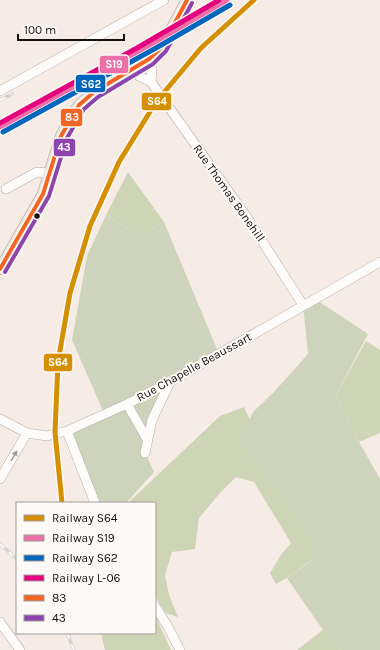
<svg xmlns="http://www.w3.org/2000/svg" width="380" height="650" font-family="Karla,sans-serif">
<rect width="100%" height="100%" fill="#f6ebe5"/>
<path fill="#ced4bb" d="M106,215L139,236L164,222L219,354L162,386L145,453L154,472L126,503H96L67,431L104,413L72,340L87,256Z
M315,299L368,334L336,395L359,442L380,479V650H340L323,630L287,578L314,559L238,442L254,411L274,392L308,354L303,305Z"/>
<path fill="#cdd5b6" d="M128,172L164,222L139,236L106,215Z
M366,341L380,350V433L359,442L336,395Z
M244,407L250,420L238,442L285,499L313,545L314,559C301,567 290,577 276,584L270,573L281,555L291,543L254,482L236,477L220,493L199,518L195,549L172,552L165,575L169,595L178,617L166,613L155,596V503H128L220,416Z
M155,615L171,650H105L101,633H155Z
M323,630L340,650H297Z"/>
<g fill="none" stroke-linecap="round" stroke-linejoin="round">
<defs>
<path id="minor" d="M149,59L152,68L151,82
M134,69L139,76L151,82L246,216L303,305
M0,91L164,0
M6,189L37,172L50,173
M127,404L147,439
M0,419L27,433L47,436L67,431L127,404L170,382L380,262
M67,431L95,503
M145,453L152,420L170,382
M0,479L27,433
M155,606L168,627L180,650
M0,622L20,650"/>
<path id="major" d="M0,269L43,194L61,136L69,121L79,105L94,92L149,59L162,47L187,0"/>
</defs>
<use href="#minor" stroke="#b6ada9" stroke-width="10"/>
<use href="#major" stroke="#ac9f94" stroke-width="12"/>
<use href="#minor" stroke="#fefcfb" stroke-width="9"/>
<use href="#major" stroke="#eae4df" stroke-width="11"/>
<defs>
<path id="rail" d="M0,100L12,94
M0,544L17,559
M67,633L74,650"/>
</defs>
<use href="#rail" stroke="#d5d2d1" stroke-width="3.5"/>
<use href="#rail" stroke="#fdf9f7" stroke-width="2" stroke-dasharray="6" stroke-linecap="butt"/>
<defs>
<path id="bus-1" d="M0,269L43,194L61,136L79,105L94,92L149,59L162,47L187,0"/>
<path id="bus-2" d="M5,272L49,196L67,138L84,109L98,97L153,64L166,51L192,3"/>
</defs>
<use href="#bus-1" stroke="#fdf9f7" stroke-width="7"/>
<use href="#bus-2" stroke="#fdf9f7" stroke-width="7"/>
<use href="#bus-1" stroke="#f26522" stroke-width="4"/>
<use href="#bus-2" stroke="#8e44ad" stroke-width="4"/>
<defs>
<path id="rail-1" d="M62,503L55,432L58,362L70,293L90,226L119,162L156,102L201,48L254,0"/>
<path id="rail-2" d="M0,127L153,43L227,0"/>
<path id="rail-3" d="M3,132L156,48L230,5"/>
<path id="rail-4" d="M0,123L137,48L219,0"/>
</defs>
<use href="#rail-1" stroke="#fdf9f7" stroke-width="8"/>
<use href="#rail-2" stroke="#fdf9f7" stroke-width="8"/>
<use href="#rail-3" stroke="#fdf9f7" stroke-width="8"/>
<use href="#rail-4" stroke="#fdf9f7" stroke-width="8"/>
<use href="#rail-1" stroke="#d58f02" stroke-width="5"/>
<use href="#rail-2" stroke="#ed6fa7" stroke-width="5"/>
<use href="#rail-3" stroke="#0065bd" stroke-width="5"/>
<use href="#rail-4" stroke="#e5007d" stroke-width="5"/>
</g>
<defs><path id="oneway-solid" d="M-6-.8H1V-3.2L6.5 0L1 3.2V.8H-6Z"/></defs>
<use fill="#a29d9b" href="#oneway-solid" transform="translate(14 456) rotate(-60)"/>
<circle fill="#170f0c" stroke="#fdf9f7" stroke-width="1.5" cx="37" cy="216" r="3.5"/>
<g text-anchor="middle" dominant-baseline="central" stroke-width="4" stroke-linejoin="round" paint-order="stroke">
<g font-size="12" fill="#170f0c" stroke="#fdf9f7">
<text transform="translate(229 193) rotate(55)">Rue Thomas Bonehill</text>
<text transform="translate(194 367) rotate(-29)">Rue Chapelle Beaussart</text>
</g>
</g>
<g stroke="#fdf9f7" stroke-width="1.5">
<rect x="99" y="55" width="30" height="19" rx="4" fill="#ed6fa7"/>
<rect x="75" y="74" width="31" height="19" rx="4" fill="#0065bd"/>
<rect x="141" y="92" width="31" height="19" rx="4" fill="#d58f02"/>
<rect x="60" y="108" width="23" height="19" rx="4" fill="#f26522"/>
<rect x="53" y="138" width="23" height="19" rx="4" fill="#8e44ad"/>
<rect x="43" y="353" width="30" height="19" rx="4" fill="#d58f02"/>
</g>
<g font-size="11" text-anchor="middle" font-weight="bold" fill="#fff">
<text x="114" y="68">S19</text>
<text x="91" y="88">S62</text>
<text x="157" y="105">S64</text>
<text x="72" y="121">83</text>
<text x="64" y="151">43</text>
<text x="58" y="366">S64</text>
</g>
<rect x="16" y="502" width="140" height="132" fill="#fdf9f7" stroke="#a19b99"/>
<rect x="24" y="515" width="20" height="6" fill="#d58f02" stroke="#a19b99"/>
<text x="52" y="522" font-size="12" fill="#170f0c">Railway S64</text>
<rect x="24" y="535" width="20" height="6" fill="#ed6fa7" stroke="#a19b99"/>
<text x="52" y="542" font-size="12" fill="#170f0c">Railway S19</text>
<rect x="24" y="555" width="20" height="6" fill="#0065bd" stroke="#a19b99"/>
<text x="52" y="562" font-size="12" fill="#170f0c">Railway S62</text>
<rect x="24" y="575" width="20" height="6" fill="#e5007d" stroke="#a19b99"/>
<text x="52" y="582" font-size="12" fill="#170f0c">Railway L-06</text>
<rect x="24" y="595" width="20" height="6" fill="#f26522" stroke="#a19b99"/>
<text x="52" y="602" font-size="12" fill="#170f0c">83</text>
<rect x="24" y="615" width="20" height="6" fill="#8e44ad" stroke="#a19b99"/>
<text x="52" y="622" font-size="12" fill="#170f0c">43</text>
<path d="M18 34v6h106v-6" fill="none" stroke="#170f0c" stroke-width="2"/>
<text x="24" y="34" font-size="12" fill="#170f0c" stroke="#fdf9f7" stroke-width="3" paint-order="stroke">100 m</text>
</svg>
